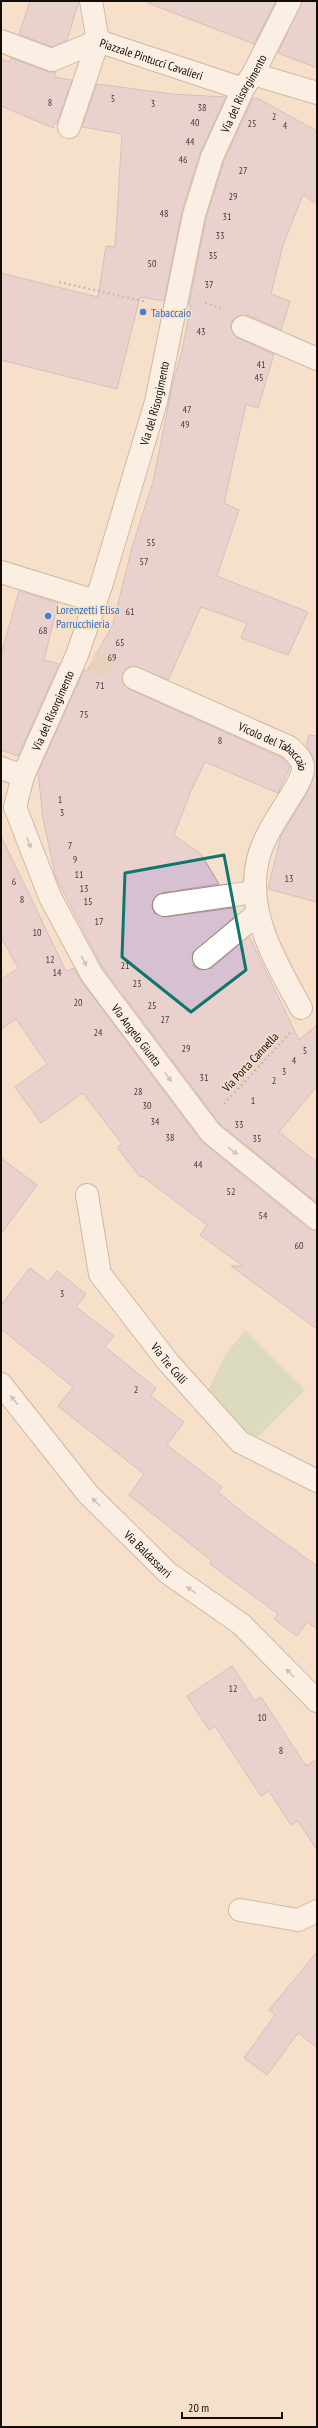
<svg xmlns="http://www.w3.org/2000/svg" width="318" height="2428" font-family="'PT Sans Narrow',sans-serif">
<rect width="100%" height="100%" fill="#f7e0cb"/>
<path fill="#bad4af" d="M245,1330L305,1390L252,1443L207,1392L226,1354Z"/>
<path fill="#d8c0d3" stroke="#ad95a8" d="M30,1H79L67,40L52,47L19,34Z
M148,1H276L254,44L148,3Z
M302,1H317V68L278,53Z
M11,58L48,72H56L54,77L72,80L57,123H55L53,128L1,106V59L9,62Z
M97,84L172,94L226,97L200,153L182,211L164,301L140,297L117,389L1,360V273L98,297L106,246L115,247L122,134L82,127Z
M253,98H257L317,131V204L303,195L283,245L271,294L290,301L281,330L248,315L236,317L231,322V329L238,338L274,354L258,408L246,404L224,503L239,510L217,576L308,612L288,655L241,638L247,623L201,607L168,680L133,666L126,668L122,679L124,685L129,689L282,758L290,767L278,793L205,762L191,791L174,835L201,854L219,884L162,893L153,900L152,906L154,913L165,917L233,908L237,915L192,953L194,966L200,970L212,968L249,936L299,1040L317,1025V1086L279,1132L317,1162V1203L220,1124L103,968L56,878L43,819L38,772L84,670L87,671L113,624L133,544L153,482L173,382L182,351L191,305H189L206,218L224,161Z
M19,591L58,603L44,660L59,664L18,756L1,750V655Z
M309,735L317,736V902L268,889L281,836L307,793L314,776V759L306,746Z
M1,836L66,971L74,968L82,982L201,1141L309,1229L317,1231V1329L231,1266H243L200,1235L207,1225L142,1176L140,1177L117,1147L122,1144L83,1093L41,1123L15,1087L47,1064L16,1019L1,1029V980L18,968L1,937Z
M1,1158L37,1185L1,1234Z
M30,1268L48,1282L57,1271L86,1294L76,1307L114,1336L105,1347L156,1388L151,1396L184,1422L167,1445L222,1487L218,1492L246,1515L317,1566V1629L307,1622L297,1636L274,1619L278,1614L210,1564L212,1561L129,1495L144,1474L58,1406L73,1387L1,1329V1305Z
M232,1666L255,1701L261,1697L306,1766L317,1759V1850L298,1821L291,1825L269,1791L261,1796L215,1726L209,1730L187,1696Z
M317,1952V2048L298,2033L267,2075L244,2058L275,2015L269,2010Z"/>
<g fill="none" stroke-linecap="round" stroke-linejoin="round">
<path stroke="#d5c0ad" stroke-width="22" stroke-dasharray="22 11" stroke-linecap="butt" d="M92,661L134,678"/>
<defs>
<g id="minor">
<path id="s1" d="M91,1L98,41L243,89"/>
<path d="M1,41L52,60L98,41L69,127"/>
<path d="M253,74L317,93"/>
<path d="M243,327L317,359"/>
<path d="M1,572L95,601"/>
<path id="s2" d="M134,678L289,747C295,753 304,760 303,769C302,779 295,789 290,797C278,817 264,836 258,859C245,913 276,962 301,1008"/>
<path d="M1,768L23,776"/>
<path id="s3" d="M15,807L23,776L77,655L101,586L156,402L194,215L212,157L243,89L253,74L290,1"/>
<path id="s4" d="M15,807L50,897L92,975L211,1133L317,1219"/>
<path d="M164,905L254,892"/>
<path d="M204,958L257,914"/>
<path id="s5" d="M87,1195L100,1274L168,1362L240,1442L317,1481"/>
<path id="s6" d="M1,1384L88,1494L168,1573L241,1624L317,1701"/>
<path d="M240,1910L298,1920L317,1911"/>
</g>
</defs>
<use href="#minor" stroke="#9e8975" stroke-width="24"/>
<path stroke="#a08f7f" stroke-width="2.5" stroke-dasharray="2 3" stroke-linecap="butt" d="M59,282L147,302
M205,303L221,308
M224,1104L290,1033"/>
<use href="#minor" stroke="#fff" stroke-width="22"/>
</g>
<defs><path id="oneway-solid" d="M-6-.8H1V-3.2L6.5 0L1 3.2V.8H-6Z"/></defs>
<g fill="#a19e9b">
<use href="#oneway-solid" transform="translate(29 843) rotate(69)"/>
<use href="#oneway-solid" transform="translate(84 961) rotate(62)"/>
<use href="#oneway-solid" transform="translate(168 1077) rotate(53)"/>
<use href="#oneway-solid" transform="translate(233 1151) rotate(39)"/>
<use href="#oneway-solid" transform="translate(14 1400) rotate(-128)"/>
<use href="#oneway-solid" transform="translate(96 1502) rotate(-135)"/>
<use href="#oneway-solid" transform="translate(191 1590) rotate(-145)"/>
<use href="#oneway-solid" transform="translate(290 1673) rotate(-135)"/>
</g>
<path d="M0 0H318V2428H0ZM224,855L246,970L191,1012L122,957L125,873Z" fill="#f7e0cb" fill-opacity=".55" fill-rule="evenodd"/>
<path fill="none" stroke="#0f766e" stroke-width="3" stroke-linejoin="round" d="M224,855L246,970L191,1012L122,957L125,873Z"/>
<g fill="#3f7fe0" stroke="#f7e0cb" stroke-width="1.5">
<circle cx="143" cy="312" r="4"/>
<circle cx="48" cy="616" r="4"/>
</g>
<g text-anchor="middle" dominant-baseline="central" stroke-width="3" stroke-linejoin="round" paint-order="stroke">
<g font-size="10" fill="#453a39">
<text x="113" y="98">5</text>
<text x="50" y="102">8</text>
<text x="153" y="103">3</text>
<text x="202" y="107">38</text>
<text x="274" y="116">2</text>
<text x="195" y="122">40</text>
<text x="252" y="123">25</text>
<text x="285" y="125">4</text>
<text x="190" y="141">44</text>
<text x="183" y="159">46</text>
<text x="243" y="170">27</text>
<text x="233" y="196">29</text>
<text x="164" y="213">48</text>
<text x="227" y="216">31</text>
<text x="220" y="235">33</text>
<text x="213" y="255">35</text>
<text x="152" y="263">50</text>
<text x="209" y="284">37</text>
<text x="201" y="331">43</text>
<text x="261" y="364">41</text>
<text x="259" y="377">45</text>
<text x="187" y="409">47</text>
<text x="185" y="424">49</text>
<text x="151" y="542">55</text>
<text x="144" y="561">57</text>
<text x="130" y="611">61</text>
<text x="43" y="630">68</text>
<text x="120" y="642">65</text>
<text x="112" y="657">69</text>
<text x="100" y="685">71</text>
<text x="84" y="714">75</text>
<text x="220" y="740">8</text>
<text x="60" y="799">1</text>
<text x="62" y="812">3</text>
<text x="70" y="845">7</text>
<text x="75" y="859">9</text>
<text x="79" y="874">11</text>
<text x="289" y="878">13</text>
<text x="14" y="881">6</text>
<text x="84" y="888">13</text>
<text x="22" y="899">8</text>
<text x="88" y="901">15</text>
<text x="99" y="921">17</text>
<text x="37" y="932">10</text>
<text x="50" y="959">12</text>
<text x="125" y="965">21</text>
<text x="57" y="972">14</text>
<text x="137" y="983">23</text>
<text x="78" y="1002">20</text>
<text x="152" y="1005">25</text>
<text x="165" y="1019">27</text>
<text x="98" y="1032">24</text>
<text x="186" y="1048">29</text>
<text x="305" y="1050">5</text>
<text x="294" y="1060">4</text>
<text x="284" y="1071">3</text>
<text x="204" y="1077">31</text>
<text x="274" y="1080">2</text>
<text x="138" y="1091">28</text>
<text x="253" y="1100">1</text>
<text x="147" y="1105">30</text>
<text x="155" y="1121">34</text>
<text x="239" y="1124">33</text>
<text x="170" y="1137">38</text>
<text x="257" y="1138">35</text>
<text x="198" y="1164">44</text>
<text x="231" y="1191">52</text>
<text x="263" y="1215">54</text>
<text x="299" y="1245">60</text>
<text x="62" y="1293">3</text>
<text x="136" y="1389">2</text>
<text x="233" y="1688">12</text>
<text x="262" y="1717">10</text>
<text x="281" y="1750">8</text>
</g>
<g font-size="12" fill="#140d06" stroke="#f7e0cb">
<text stroke="none"><textPath href="#s1" startOffset="97">Piazzale Pintucci Cavalieri</textPath></text>
<text stroke="none"><textPath href="#s3" startOffset="752">Via del Risorgimento</textPath></text>
<text stroke="none"><textPath href="#s3" startOffset="428">Via del Risorgimento</textPath></text>
<text stroke="none"><textPath href="#s3" startOffset="104">Via del Risorgimento</textPath></text>
<text stroke="none"><textPath href="#s2" startOffset="157">Vicolo del Tabaccaio</textPath></text>
<text stroke="none"><textPath href="#s4" startOffset="260">Via Angelo Giunta</textPath></text>
<text transform="translate(250 1062) rotate(-47)">Via Porta Cannella</text>
<text stroke="none"><textPath href="#s5" startOffset="193">Via Tre Colli</textPath></text>
<text stroke="none"><textPath href="#s6" startOffset="225">Via Baldassarri</textPath></text>
</g>
<g font-size="12" fill="#366cbe" stroke="#f7e0cb" text-anchor="start">
<text x="151" y="312">Tabaccaio</text>
<text x="56" y="609">Lorenzetti Elisa<tspan x="56" dy="14">Parrucchieria</tspan></text>
</g>
</g>
<rect width="318" height="2428" fill="none" stroke="#140d06" stroke-width="4"/>
<path d="M182 2412v6h100v-6" fill="none" stroke="#140d06" stroke-width="2"/>
<text x="188" y="2412" font-size="12" fill="#140d06" stroke="#f7e0cb" stroke-width="3" paint-order="stroke">20 m</text>
</svg>
